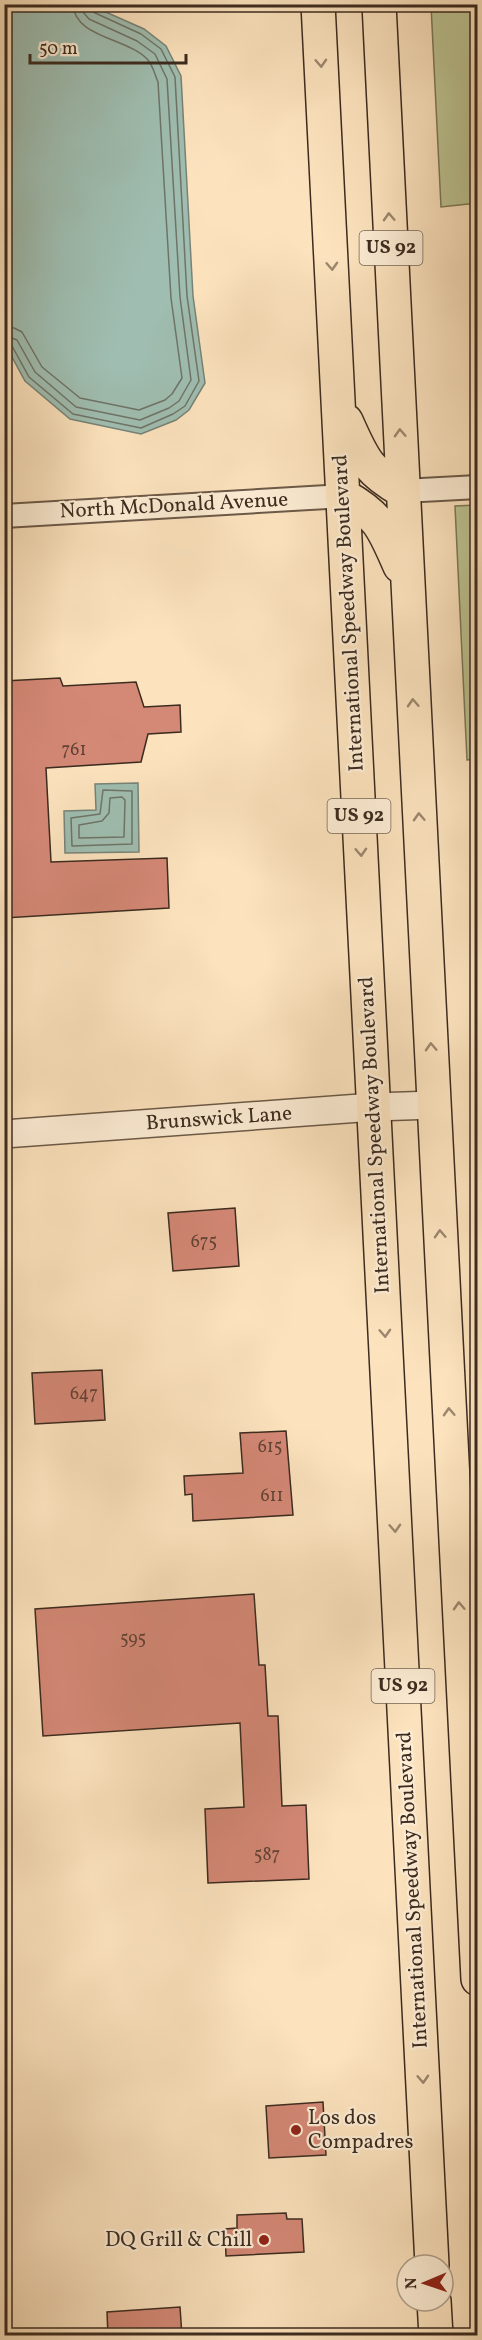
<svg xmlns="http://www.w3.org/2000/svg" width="482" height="2340" font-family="Vollkorn,serif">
<rect width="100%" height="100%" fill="#fce3be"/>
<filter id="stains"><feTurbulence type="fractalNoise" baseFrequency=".00333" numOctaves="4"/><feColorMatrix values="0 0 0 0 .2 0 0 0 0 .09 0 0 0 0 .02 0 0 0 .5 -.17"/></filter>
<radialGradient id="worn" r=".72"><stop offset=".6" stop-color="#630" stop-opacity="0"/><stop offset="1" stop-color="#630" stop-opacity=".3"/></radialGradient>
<path fill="#bdc493" stroke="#7c7859" stroke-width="1.5" d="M431,5H477V203L441,207Z
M477,505L478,759L467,760L455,506Z"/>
<path fill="#9fbeb1" stroke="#778377" stroke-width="1.5" d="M4,5H90L144,29L166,46L181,76L193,296L205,383L189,410L176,420L141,434L70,419L25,381L5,344Z
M138,783L139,852L65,853L64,811L96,810L95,784Z"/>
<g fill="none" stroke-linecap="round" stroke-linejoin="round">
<path stroke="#6e7468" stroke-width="1.5" d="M4,326L14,328L22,332L42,367L80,398L139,410L165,400L172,394L182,378L171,298L158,82C155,75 153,66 148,60C129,38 74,38 73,4
M4,335L17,340L35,372L76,407L140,420L169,408L179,401L191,380L180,297L167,79L155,54L137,41L89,19L83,12L82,4
M4,343L12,346L29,377L73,414L141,428L173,414L185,406L199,381L187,296L175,77L161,49L141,34L93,12L89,4
M103,790L132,791V844L72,846L71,818L100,814Z
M122,797L125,800L124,837L79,838V825L102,821L109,813L110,798Z"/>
</g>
<path fill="#d48876" stroke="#3c2b1f" stroke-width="1.5" d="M60,678L63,686L136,682L144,707L180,705L181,732L148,734L141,762L46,768L51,862L167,858L169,908L4,918V681Z
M235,1208L239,1266L173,1271L168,1213Z
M102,1370L105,1420L35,1424L32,1373Z
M286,1431L293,1515L193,1521L192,1494L185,1495L184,1476L243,1473L240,1433Z
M254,1594L259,1665H265L268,1716H278L282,1806L306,1805L309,1879L208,1883L205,1809L244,1807L240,1723L43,1736L35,1609Z
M323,2102L326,2155L269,2158L266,2106Z
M286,2213L287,2219H302L304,2252L226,2256L225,2229L237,2228V2215Z
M180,2307L182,2336H108L107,2312Z"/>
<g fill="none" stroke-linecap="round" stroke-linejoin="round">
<defs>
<path id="minor" d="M403,491L478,487
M4,516L344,496"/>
<path id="tertiary" d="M4,1134L374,1107L434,1105"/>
<path id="primary" d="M318,4L432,2265
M379,4L478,1979
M346,421C363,458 366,470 403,491
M344,496C381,517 383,528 400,566
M434,2301L436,2336"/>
</defs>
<use href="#minor" stroke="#6c5947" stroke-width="26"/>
<use href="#tertiary" stroke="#6c5947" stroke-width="30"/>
<use href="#primary" stroke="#3c2b1f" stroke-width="36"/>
<use href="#minor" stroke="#fdedd5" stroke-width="22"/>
<use href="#tertiary" stroke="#fdedd5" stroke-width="27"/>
<use href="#primary" stroke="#fce3be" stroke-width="33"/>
</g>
<defs><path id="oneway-chevron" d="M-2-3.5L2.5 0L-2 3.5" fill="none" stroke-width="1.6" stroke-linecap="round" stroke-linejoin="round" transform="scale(1.5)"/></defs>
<g stroke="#9c876e">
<use href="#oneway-chevron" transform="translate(321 63) rotate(87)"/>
<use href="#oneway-chevron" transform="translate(389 217) rotate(-93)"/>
<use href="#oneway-chevron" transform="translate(332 266) rotate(87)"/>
<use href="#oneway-chevron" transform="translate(400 433) rotate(-93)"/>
<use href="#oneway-chevron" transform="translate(413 703) rotate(-93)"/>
<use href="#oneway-chevron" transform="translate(419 817) rotate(-93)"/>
<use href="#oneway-chevron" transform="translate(361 852) rotate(87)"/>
<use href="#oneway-chevron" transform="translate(431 1047) rotate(-93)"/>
<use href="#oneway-chevron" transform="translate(440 1234) rotate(-93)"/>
<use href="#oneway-chevron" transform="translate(385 1333) rotate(87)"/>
<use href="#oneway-chevron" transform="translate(449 1412) rotate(-93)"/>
<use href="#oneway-chevron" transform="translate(395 1528) rotate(87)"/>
<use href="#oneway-chevron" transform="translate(459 1606) rotate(-93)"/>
<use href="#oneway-chevron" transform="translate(423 2079) rotate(87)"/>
</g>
<g fill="#8f2418" stroke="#fdedd5" stroke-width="2">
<circle cx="296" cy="2130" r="6"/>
<circle cx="264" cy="2240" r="6"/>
</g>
<g text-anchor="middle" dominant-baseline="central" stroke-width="4.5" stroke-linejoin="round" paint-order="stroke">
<g font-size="18" fill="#624235">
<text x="74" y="750">761</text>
<text x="204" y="1242">675</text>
<text x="84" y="1394">647</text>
<text x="270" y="1447">615</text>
<text x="272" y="1496">611</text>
<text x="133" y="1639">595</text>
<text x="267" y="1855">587</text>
</g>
<g fill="#fdedd5" stroke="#766556" stroke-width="1.5">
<rect x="359.5" y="231" width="63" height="34" rx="4.5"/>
<rect x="327.5" y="799" width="63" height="34" rx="4.5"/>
<rect x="371.5" y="1669" width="63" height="34" rx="4.5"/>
</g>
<g font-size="20" font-weight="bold" fill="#3c2b1f">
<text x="391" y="248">US 92</text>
<text x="359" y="816">US 92</text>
<text x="403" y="1686">US 92</text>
</g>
<g font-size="21" fill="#3c2b1f" stroke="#fdedd5">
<text transform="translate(174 506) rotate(-3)">North McDonald Avenue</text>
<text transform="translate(349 613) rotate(-93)">International Speedway Boulevard</text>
<text transform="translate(219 1119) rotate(-4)">Brunswick Lane</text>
<text transform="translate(375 1135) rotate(-93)">International Speedway Boulevard</text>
<text transform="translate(413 1890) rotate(-93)">International Speedway Boulevard</text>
</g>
<g font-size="21" fill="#3c2b1f" stroke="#fdedd5" text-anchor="start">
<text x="308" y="2118">Los dos<tspan x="308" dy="24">Compadres</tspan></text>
<text x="252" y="2240" text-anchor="end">DQ Grill &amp; Chill</text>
</g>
</g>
<rect width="482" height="2340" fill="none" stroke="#fce3be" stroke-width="24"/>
<rect x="6" y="6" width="470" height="2328" fill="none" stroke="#3c2b1f" stroke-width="3"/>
<rect x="12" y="12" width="458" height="2316" fill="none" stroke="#3c2b1f" stroke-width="1.5"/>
<g transform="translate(425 2283) rotate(268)"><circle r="28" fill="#fdedd5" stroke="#b09f8c" stroke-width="1.5"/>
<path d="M0-4.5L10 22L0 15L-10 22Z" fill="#8f2418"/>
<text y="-9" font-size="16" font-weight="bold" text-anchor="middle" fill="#3c2b1f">N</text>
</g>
<path d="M30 54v9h156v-9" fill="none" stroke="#3c2b1f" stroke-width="3"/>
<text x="39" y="54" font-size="18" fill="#3c2b1f" stroke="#fdedd5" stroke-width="4.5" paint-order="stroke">50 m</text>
<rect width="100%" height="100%" filter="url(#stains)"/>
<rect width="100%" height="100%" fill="url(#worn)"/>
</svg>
